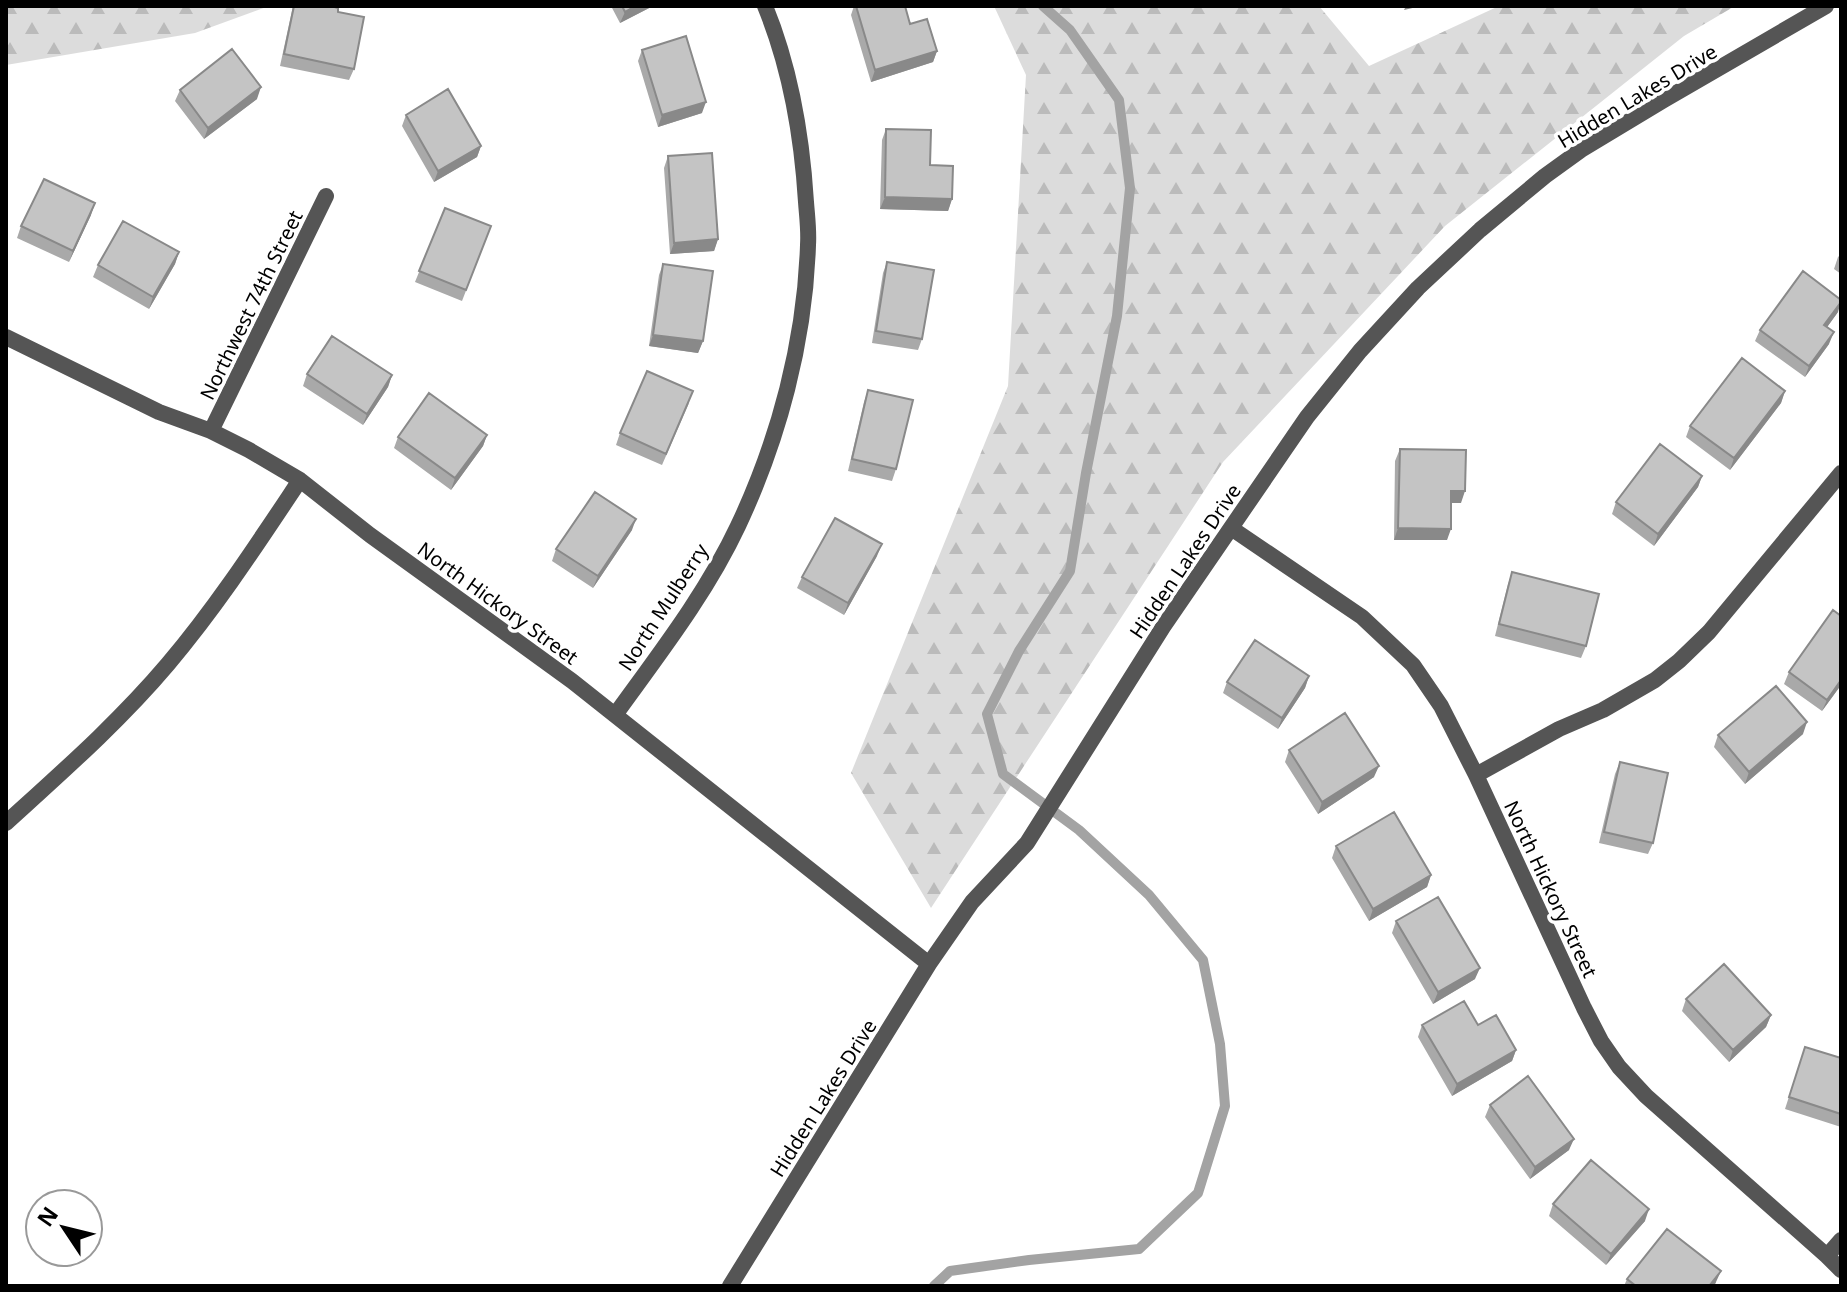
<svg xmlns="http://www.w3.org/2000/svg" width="1847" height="1292" font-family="'Noto Sans',sans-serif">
<defs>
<pattern id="forest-firs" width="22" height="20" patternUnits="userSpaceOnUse" patternTransform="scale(2)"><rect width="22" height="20" fill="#dcdcdc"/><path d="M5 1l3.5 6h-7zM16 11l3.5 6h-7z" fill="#bbb"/></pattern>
</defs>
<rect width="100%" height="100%" fill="#fff"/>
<path fill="url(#forest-firs)" d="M6,6H269L195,33L6,65Z
M994,6H1319L1369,66L1499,6H1735L1684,36L1445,226L1223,462L931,908L851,773L1008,386L1026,75Z"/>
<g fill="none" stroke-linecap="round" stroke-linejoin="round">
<path stroke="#a3a3a3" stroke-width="10" d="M934,1286L950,1271L1029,1260L1139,1249L1198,1193L1225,1106L1220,1044L1203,960L1149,895L1079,830L1003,774L987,714L1019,651L1070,571L1086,473L1117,316L1130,188L1119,100L1070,30L1043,6"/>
<path stroke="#555" stroke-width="16" d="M6,337L159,412L211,431L249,450L300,480L370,535L572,681L929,964
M211,431L326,196
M1231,528L1362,617L1413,665L1441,706L1476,775L1584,1008L1601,1041L1619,1067L1646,1096L1827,1256L1841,1270
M615,715C659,654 706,594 738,526C779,439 805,341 808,245C809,230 807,216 806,202C802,136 790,67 765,6
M1476,775L1559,729L1603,710L1655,680L1679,661L1709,632L1841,473
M6,823C62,772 119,722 168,664C217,606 258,543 300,480
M1827,1256L1841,1240
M730,1286L929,964L972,902L1027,843L1163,627L1307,417L1360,351L1418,288L1480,230L1545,176L1581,150L1664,100L1826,6"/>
</g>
<path fill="#a9a9a9" d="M293,6H331L338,12L354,69L349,80L280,66Z
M611,6H653L620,23Z
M854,6H905L910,24L937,51L933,62L871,82L851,15Z
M642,50L702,113L658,127L638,61Z
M180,90L257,99L204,139L175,101Z
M406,115L481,146L477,157L434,182L402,126Z
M886,129L930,165L952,199L948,211L880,209L882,140Z
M668,156L718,239L714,251L670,254L664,168Z
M445,208L491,226L462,301L415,282Z
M91,215L69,262L17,238L21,226Z
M179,252L175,264L149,309L93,277L98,265Z
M1841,254V274L1834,269L1838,257Z
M887,262L922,339L918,350L872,343L883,273Z
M663,264L703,341L698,353L649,346L659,275Z
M1838,312L1827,327L1829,344L1805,377L1755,341L1760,330Z
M307,374L392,375L388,387L363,425L303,386Z
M868,390L896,469L892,481L848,471L864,402Z
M1785,391L1781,403L1730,470L1686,437L1690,426Z
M689,403L662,465L616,445L620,433Z
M487,435L483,446L451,490L394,448L398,437Z
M1400,449L1461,503H1451L1447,540H1394L1395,461Z
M1702,476L1698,487L1654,546L1612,514L1616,502Z
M632,530L593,588L552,561L556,549Z
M877,556L844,615L797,588L802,577Z
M1512,572L1586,646L1581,658L1495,636L1508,584Z
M1789,672L1841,685L1822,711L1784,684Z
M1309,676L1305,688L1278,729L1223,693L1227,682Z
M1803,734L1745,784L1714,747L1718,735Z
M1289,750L1374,777L1318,814L1285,762Z
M1620,762L1653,843L1648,854L1599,843L1615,774Z
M1336,846L1431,875L1427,887L1369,921L1332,858Z
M1396,921L1475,979L1433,1004L1392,933Z
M1686,999L1771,1015L1766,1027L1729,1062L1682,1011Z
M1422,1025H1478L1516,1050L1512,1061L1452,1096L1418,1037Z
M1805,1047L1841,1058V1127L1785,1109Z
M1490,1105L1569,1150L1530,1179L1485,1117Z
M1553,1204L1645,1221L1606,1265L1549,1216Z
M1627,1279L1716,1282L1714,1286H1624Z"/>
<path fill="#898989" d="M635,6H653L620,23L625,12Z
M1406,6H1421L1404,10Z
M937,51L933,62L871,82L875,70Z
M261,87L257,99L204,139L208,128Z
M706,102L702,113L658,127L662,115Z
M481,146L477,157L434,182L438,171Z
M885,197L952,199L948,211L880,209Z
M95,203L91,215L69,262L73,251Z
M718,239L714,251L670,254L674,243Z
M179,252L175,264L149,309L153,297Z
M1841,302L1838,312L1820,337L1824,325Z
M1834,332L1829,344L1805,377L1809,366Z
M653,335L703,341L698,353L649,346Z
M392,375L388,387L363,425L367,414Z
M1785,391L1781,403L1730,470L1734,458Z
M487,435L483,446L451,490L455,478Z
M1702,476L1698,487L1654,546L1658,534Z
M1451,491H1465L1461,503H1447Z
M636,519L632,530L593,588L598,576Z
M1398,528L1451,529L1447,540H1394Z
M882,544L877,556L844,615L848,603Z
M1309,676L1305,688L1278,729L1282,718Z
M1841,680V685L1822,711L1827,700Z
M1807,722L1803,734L1745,784L1749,772Z
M1379,766L1374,777L1318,814L1322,802Z
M1431,875L1427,887L1369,921L1373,909Z
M1480,968L1475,979L1433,1004L1438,992Z
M1771,1015L1766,1027L1729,1062L1733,1050Z
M1516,1050L1512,1061L1452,1096L1457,1084Z
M1574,1139L1569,1150L1530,1179L1535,1167Z
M1649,1209L1645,1221L1606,1265L1611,1254Z
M1721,1271L1716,1282L1714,1286H1709Z"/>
<path fill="#c4c4c4" stroke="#898989" stroke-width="2" d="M294,6H331L338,8V12L364,17L354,69L284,54Z
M622,6H635L625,12Z
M856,6H905L910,24L927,19L937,51L875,70Z
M686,36L706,102L662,115L642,50Z
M232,49L261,87L208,128L180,90Z
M448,89L481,146L438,171L406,115Z
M886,129L931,130L930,165L953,166L952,199L885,197Z
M712,153L718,239L674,243L668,156Z
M44,179L95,203L73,251L21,226Z
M445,208L491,226L466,290L419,271Z
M123,221L179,252L153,297L98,265Z
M887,262L934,270L922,339L876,331Z
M663,264L713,271L703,341L653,335Z
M1803,271L1841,300V302L1824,325L1834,332L1809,366L1760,330Z
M332,336L392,375L367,414L307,374Z
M1742,358L1785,391L1734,458L1690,426Z
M647,371L693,391L666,454L620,433Z
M868,390L913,400L896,469L852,459Z
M429,393L487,435L455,478L398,437Z
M1660,444L1702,476L1658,534L1616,502Z
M1400,449L1466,450L1465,491H1451V529L1398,528Z
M595,492L636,519L598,576L556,549Z
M835,518L882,544L848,603L802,577Z
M1512,572L1599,594L1586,646L1499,624Z
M1833,610L1841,616V680L1827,700L1789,672Z
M1255,640L1309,676L1282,718L1227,682Z
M1776,686L1807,722L1749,772L1718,735Z
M1345,713L1379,766L1322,802L1289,750Z
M1620,762L1668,773L1653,843L1604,832Z
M1394,812L1431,875L1373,909L1336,846Z
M1438,897L1480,968L1438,992L1396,921Z
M1724,964L1771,1015L1733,1050L1686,999Z
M1464,1001L1478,1025L1496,1015L1516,1050L1457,1084L1422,1025Z
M1805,1047L1841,1058V1114L1789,1097Z
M1528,1076L1574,1139L1535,1167L1490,1105Z
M1591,1160L1649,1209L1611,1254L1553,1204Z
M1667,1229L1721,1271L1709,1286H1636L1627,1279Z"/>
<g text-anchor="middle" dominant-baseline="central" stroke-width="7" stroke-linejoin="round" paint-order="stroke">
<g font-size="20" fill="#000" stroke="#fff">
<text transform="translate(1637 96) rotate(-31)">Hidden Lakes Drive</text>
<text transform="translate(251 305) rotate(-64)">Northwest 74th Street</text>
<text transform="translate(1185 561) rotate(-56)">Hidden Lakes Drive</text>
<text transform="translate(498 603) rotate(36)">North Hickory Street</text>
<text transform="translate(663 607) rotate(-57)">North Mulberry</text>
<text transform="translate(1551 889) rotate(65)">North Hickory Street</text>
<text transform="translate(823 1098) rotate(-58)">Hidden Lakes Drive</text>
</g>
</g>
<rect width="1847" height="1292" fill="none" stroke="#000000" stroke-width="16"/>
<g transform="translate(64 1228) rotate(305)"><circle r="38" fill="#ffffff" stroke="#999999" stroke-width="2"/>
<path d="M0-6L14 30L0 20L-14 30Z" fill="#000000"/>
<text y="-12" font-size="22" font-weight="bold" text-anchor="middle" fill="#000000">N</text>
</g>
</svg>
